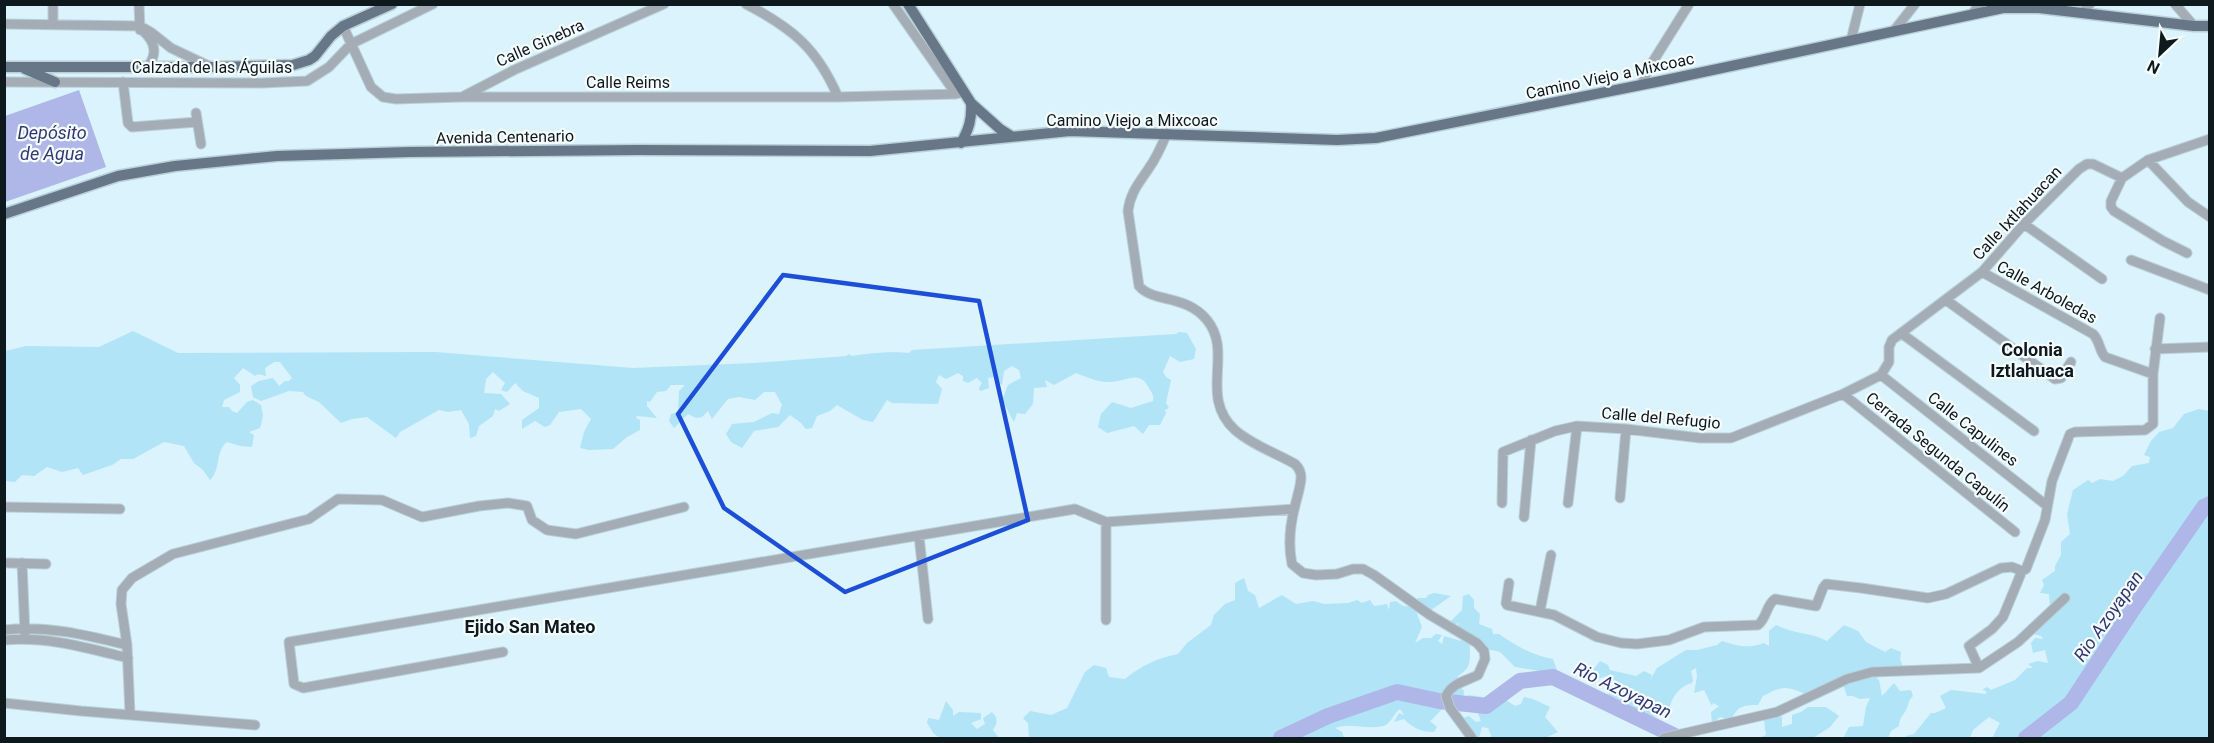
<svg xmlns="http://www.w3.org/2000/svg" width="2214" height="743" font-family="Roboto,sans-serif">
<rect width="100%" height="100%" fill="#daf3fc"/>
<path fill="#b0e4f6" d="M133,331L178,353L435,352L633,368L754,363L847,356L848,354L852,356C867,353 896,351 909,353L912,350L1176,334L1179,332L1187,333L1196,349L1194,359L1180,362L1170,356L1163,372L1166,377L1171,380L1166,403L1169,408L1165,410L1166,413L1160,425H1149L1143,434L1134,426L1107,433L1098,427L1101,414L1112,402L1131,408L1153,401C1154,394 1152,394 1149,388C1139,368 1125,383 1108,382C1098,382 1086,377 1076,373L1054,385L1045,380L1047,387L1034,388L1033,404L1025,414L1017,413L1014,422L1002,400L1008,385L1021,378L1019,370L1012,366L1004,371L1002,385L996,380L994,377L988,378L989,388L980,391L979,388L982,383L977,378L968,383L963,381V376L958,373L946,379L939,375L936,382L942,389L938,404L892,403L887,400L873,422L863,420L837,405L830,411L817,416L812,428L806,429L801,423L790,415L778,427L754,431L742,448L731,442L726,434L732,424L754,422L772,413L779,414L782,405L775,392H764L755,400L739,397L728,399L712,419L708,411L702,417L696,418L688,414L674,428L669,421L671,414L678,412L679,391L685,385H671L666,391L657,392L650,402L647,401V406L657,418L637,416L636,418L640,420V430L627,437L613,449L589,450L580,448L584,432L591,419L581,409L559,412L550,425L545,427L535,421L522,429V420L539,408V398L523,391L515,383L507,392L501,390L505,383L493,372L486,379L484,393L501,394L510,404L499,411L495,409L493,416L479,426L476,436L470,438L469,424L461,410L448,412L439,410L400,432L396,438L367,417L352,419L341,423L319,402L306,396L303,392L289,391L261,401L253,397L251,386L259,381L273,378L279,386L285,381H289L292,378L280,362H274L265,368L266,376L258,374L255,376L243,368L234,378L240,385V392L224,400L222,407H229L232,411L237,413L247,402L253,400L261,405L263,416L260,428L249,432L254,435L252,447L241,446L227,442C215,451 221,470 210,480L203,470L194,463L184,446L164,442L133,459H121L112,465L83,475L78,468L62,472L47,467L34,476L22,475L15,482L5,481V351L26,346L99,347Z
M2199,409L2209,411V738H1992L2000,723L1989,717L1973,730L1970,738H1905L1906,736L1914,734L1931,713H1935L1946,708L1940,696L1951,690L1986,694V691L1982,690L1987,687L1991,690L2015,680L2027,668H2033L2028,664L2038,661L2048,663L2045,650L2033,653L2031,643L2035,638L2043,639L2041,636L2034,634C2040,625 2049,622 2055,613L2050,608L2049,594L2040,593L2044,585L2042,580L2055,571V566L2061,555V542L2070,534L2067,514L2073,490L2088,480L2092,483L2100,479L2113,481L2123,476L2132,466L2149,463L2150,457L2144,455L2151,441L2159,432L2173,428L2184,414Z
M1244,578L1248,591L1255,595L1259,608L1282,595L1296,604L1313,601L1324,604L1348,603L1357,600L1362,603L1370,600L1374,606L1387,604L1389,610L1390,602L1396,601L1403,606L1414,607L1418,598H1426L1428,595L1434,593L1451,596L1427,613L1423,610L1416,611L1422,627L1415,643L1423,638H1431L1436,634L1442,635L1438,641L1442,644L1444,636L1461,641L1462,639L1458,629V623L1450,627L1448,624L1462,610L1463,596L1469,594L1474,600V608L1480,614L1479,624L1492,629L1493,634H1499C1514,645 1534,656 1553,659L1557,670L1547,672L1515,667L1500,652L1487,649L1471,639C1467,655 1476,665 1458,676L1457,683L1464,691L1463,699L1468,695L1506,700L1515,706L1521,704L1524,697L1533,699L1550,707L1545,717L1558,732L1545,738H1492L1488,728L1482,727L1479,738H1468L1464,735L1463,718L1469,716L1476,722L1481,721L1473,701L1465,708C1442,698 1446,709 1430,721L1437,727L1434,732C1421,732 1413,728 1404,719L1394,722L1399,713L1404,715L1400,709C1393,714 1391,724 1383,726C1366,730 1351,722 1335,728L1342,732L1344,738H1029L1028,723L1023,718L1030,711L1051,715L1067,708L1085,672L1094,665L1106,668L1109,677L1125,679C1141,666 1157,658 1178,654L1187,643L1211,625L1214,615L1225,604L1235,600V583Z
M1776,625C1793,634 1810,632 1827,641L1844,625L1858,631L1866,642L1885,652L1891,648L1901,652L1900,659L1905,672L1897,675L1879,666L1869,670L1879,680L1882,696L1894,683L1900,691L1911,690L1913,696C1908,701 1909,703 1907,708C1904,715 1899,717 1899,726L1891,731L1888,738H1841L1844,737L1849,727L1863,726L1866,707L1870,698L1860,699L1853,696H1847L1844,687L1831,683L1809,696C1788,686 1783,685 1763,696L1758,705C1743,705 1738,706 1731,720L1720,717L1712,724L1711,712L1719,706L1713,703L1712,706L1704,690L1694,693L1697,677L1696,668L1691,671L1693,680L1692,683C1679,686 1672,697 1669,709L1665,710L1667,715C1652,719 1654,715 1640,712C1618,707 1604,702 1607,676L1597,679L1592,671L1600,661L1608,665L1610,670L1636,676L1644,671L1652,675L1650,680L1657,668L1686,650H1697L1717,645L1722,641C1737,646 1749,649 1764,643L1769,646V631Z
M946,701L953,710V716L959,712L981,713V719L971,723L977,729L985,724L983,718L992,712C999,719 997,723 993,730L999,738H939V737L934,734L927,723L928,718L939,720Z
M1808,707H1826L1839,716L1830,727L1813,738H1760L1766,735L1764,720L1771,716L1782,717V727L1792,724V715L1801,712Z"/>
<path fill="#aeb7e7" d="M79,90L106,167L5,202V116Z"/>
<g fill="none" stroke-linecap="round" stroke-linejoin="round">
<path stroke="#aeb7e7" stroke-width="16" d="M1281,738L1328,716L1397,692L1439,701L1486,706L1520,681L1553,677L1679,738
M2026,738L2071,703L2131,612L2204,507L2210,504"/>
<defs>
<path id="minor" d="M139,4L140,30
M746,4C792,28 817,48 838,97
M893,4L956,94L960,93
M2175,4L2194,26
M2083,12L2090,4
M1972,14L1980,4
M53,23V4
M4,24L140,26L152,33L171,48L209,66
M343,26L371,87L383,97L396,99L461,97H838L956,94
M144,32C155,42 158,55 147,67
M1893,32L1915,4
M1851,40L1860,4
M4,82L262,83L307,81L329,67L351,44L433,4
M123,82L128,123L132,127L197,122
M1641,85L1652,63L1689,4
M464,96L514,70L664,4
M196,113L201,144
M1167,133C1162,145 1157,157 1149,168C1139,183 1130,193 1128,211L1139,286C1153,303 1186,294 1207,320C1234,353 1198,396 1235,430C1252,445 1276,453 1295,464C1299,468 1301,472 1301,477C1301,486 1297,497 1295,506C1290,525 1288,545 1292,564L1303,573L1316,575L1337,574L1353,569H1363L1374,575L1430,615L1477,643L1484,651L1485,659L1478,675C1466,681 1452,683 1446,696L1450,708L1472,738
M2148,160L2188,202L2210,217
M2024,224L2102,279
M2187,253L2163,241L2114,211L2111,207V201L2122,178L2148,160L2210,139
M2131,260L2210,290
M1982,272L2093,334C2100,341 2099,350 2105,357L2153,374
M1946,300L2055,379L2061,378L2071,362
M1901,333L2034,431
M2155,349L2210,347
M1881,375L2046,505
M1843,394L2015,532
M1620,498L1626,429
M1502,503L1503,452L1555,431L1577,426L1626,429L1700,438H1731L1843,394L1881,375L1889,362V347L1892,340L1982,272L2024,224L2079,169L2087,164H2093L2122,178
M1568,503L1577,426
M4,507L120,509
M1524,517L1531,440
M1106,522V620
M919,536L928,619
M8,563L46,564
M22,563L25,634
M1509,583L1506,603L1507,605L1554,615L1597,637L1621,643L1637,644L1669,640L1704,627L1758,625C1767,618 1766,605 1775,599L1816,606L1823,588L1826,584L1861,588L1928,598L1946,594L2001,568L2012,567L2022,571L2026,569L2045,520L2052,481L2070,434L2075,432L2145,430L2153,424V374L2160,318
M1540,611L1551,555
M4,630C47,625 86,635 127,645
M4,640C47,636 87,648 128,658
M503,652L303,688L294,684L289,642L1075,509L1106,522L1294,509
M1979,668L2018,642L2065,598
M4,703L81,711L255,725
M130,714L127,645L121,604L122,590L132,578L173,554L309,519L338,499L382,500L422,517L479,506L508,503L527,506L532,520L547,530L576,534L684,507
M1664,738L1777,712L1847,679L1872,672L1979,668L1969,646L1992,629L2003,617L2022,571"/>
<path id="major" d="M908,4L971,103C972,119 969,129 961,143
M4,67H214L293,65L309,60L315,56L331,36L343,26L392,4
M25,69L55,82
M971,103L1000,129L1011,136
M4,214L118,176L175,166L277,156L409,152L637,150L870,151L1070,131L1337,140L1376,138L1661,81L2003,8H2039L2194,26H2210"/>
</defs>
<use href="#minor" stroke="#b9d0d8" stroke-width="11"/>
<use href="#major" stroke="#b9d0d8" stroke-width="13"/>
<use href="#minor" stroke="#a4adb6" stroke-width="9"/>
<use href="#major" stroke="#677787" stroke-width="10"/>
</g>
<path fill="none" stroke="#1d4ed8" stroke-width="4.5" stroke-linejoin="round" d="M783,275L979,301L1028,520L845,592L724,508L678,414Z"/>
<g text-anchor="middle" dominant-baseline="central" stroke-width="4.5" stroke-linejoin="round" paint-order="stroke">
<g font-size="16" fill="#0e191d" stroke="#f6fdff">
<text transform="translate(540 43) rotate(-24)">Calle Ginebra</text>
<text x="212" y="67">Calzada de las Águilas</text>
<text transform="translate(1610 76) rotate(-12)">Camino Viejo a Mixcoac</text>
<text x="628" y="82">Calle Reims</text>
<text x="1132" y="120">Camino Viejo a Mixcoac</text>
<text transform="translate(505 137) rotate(-1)">Avenida Centenario</text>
<text transform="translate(2017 213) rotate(-47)">Calle Ixtlahuacan</text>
<text transform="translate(2047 292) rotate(29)">Calle Arboledas</text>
<text transform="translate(1661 418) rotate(5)">Calle del Refugio</text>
<text transform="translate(1973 429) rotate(38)">Calle Capulines</text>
<text transform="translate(1938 452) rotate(39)">Cerrada Segunda Capulín</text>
</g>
<g font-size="18" font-style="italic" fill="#333873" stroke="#f6fdff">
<text x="52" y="132">Depósito<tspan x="52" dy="21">de Agua</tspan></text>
<text transform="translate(2108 616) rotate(-55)">Rio Azoyapan</text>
<text transform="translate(1623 690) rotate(26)">Rio Azoyapan</text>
</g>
<g font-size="18" font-weight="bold" fill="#0e191d" stroke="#f6fdff">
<text x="2032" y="349">Colonia<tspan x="2032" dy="21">Iztlahuaca</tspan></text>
<text x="530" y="626">Ejido San Mateo</text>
</g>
</g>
<rect width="2214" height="743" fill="none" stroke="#0e191d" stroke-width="12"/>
<g transform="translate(2160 54) rotate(206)" stroke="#f6fdff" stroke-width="4.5" paint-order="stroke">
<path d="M0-4.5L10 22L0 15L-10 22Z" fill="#0e191d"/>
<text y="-9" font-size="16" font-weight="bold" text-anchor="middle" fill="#0e191d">N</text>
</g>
</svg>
